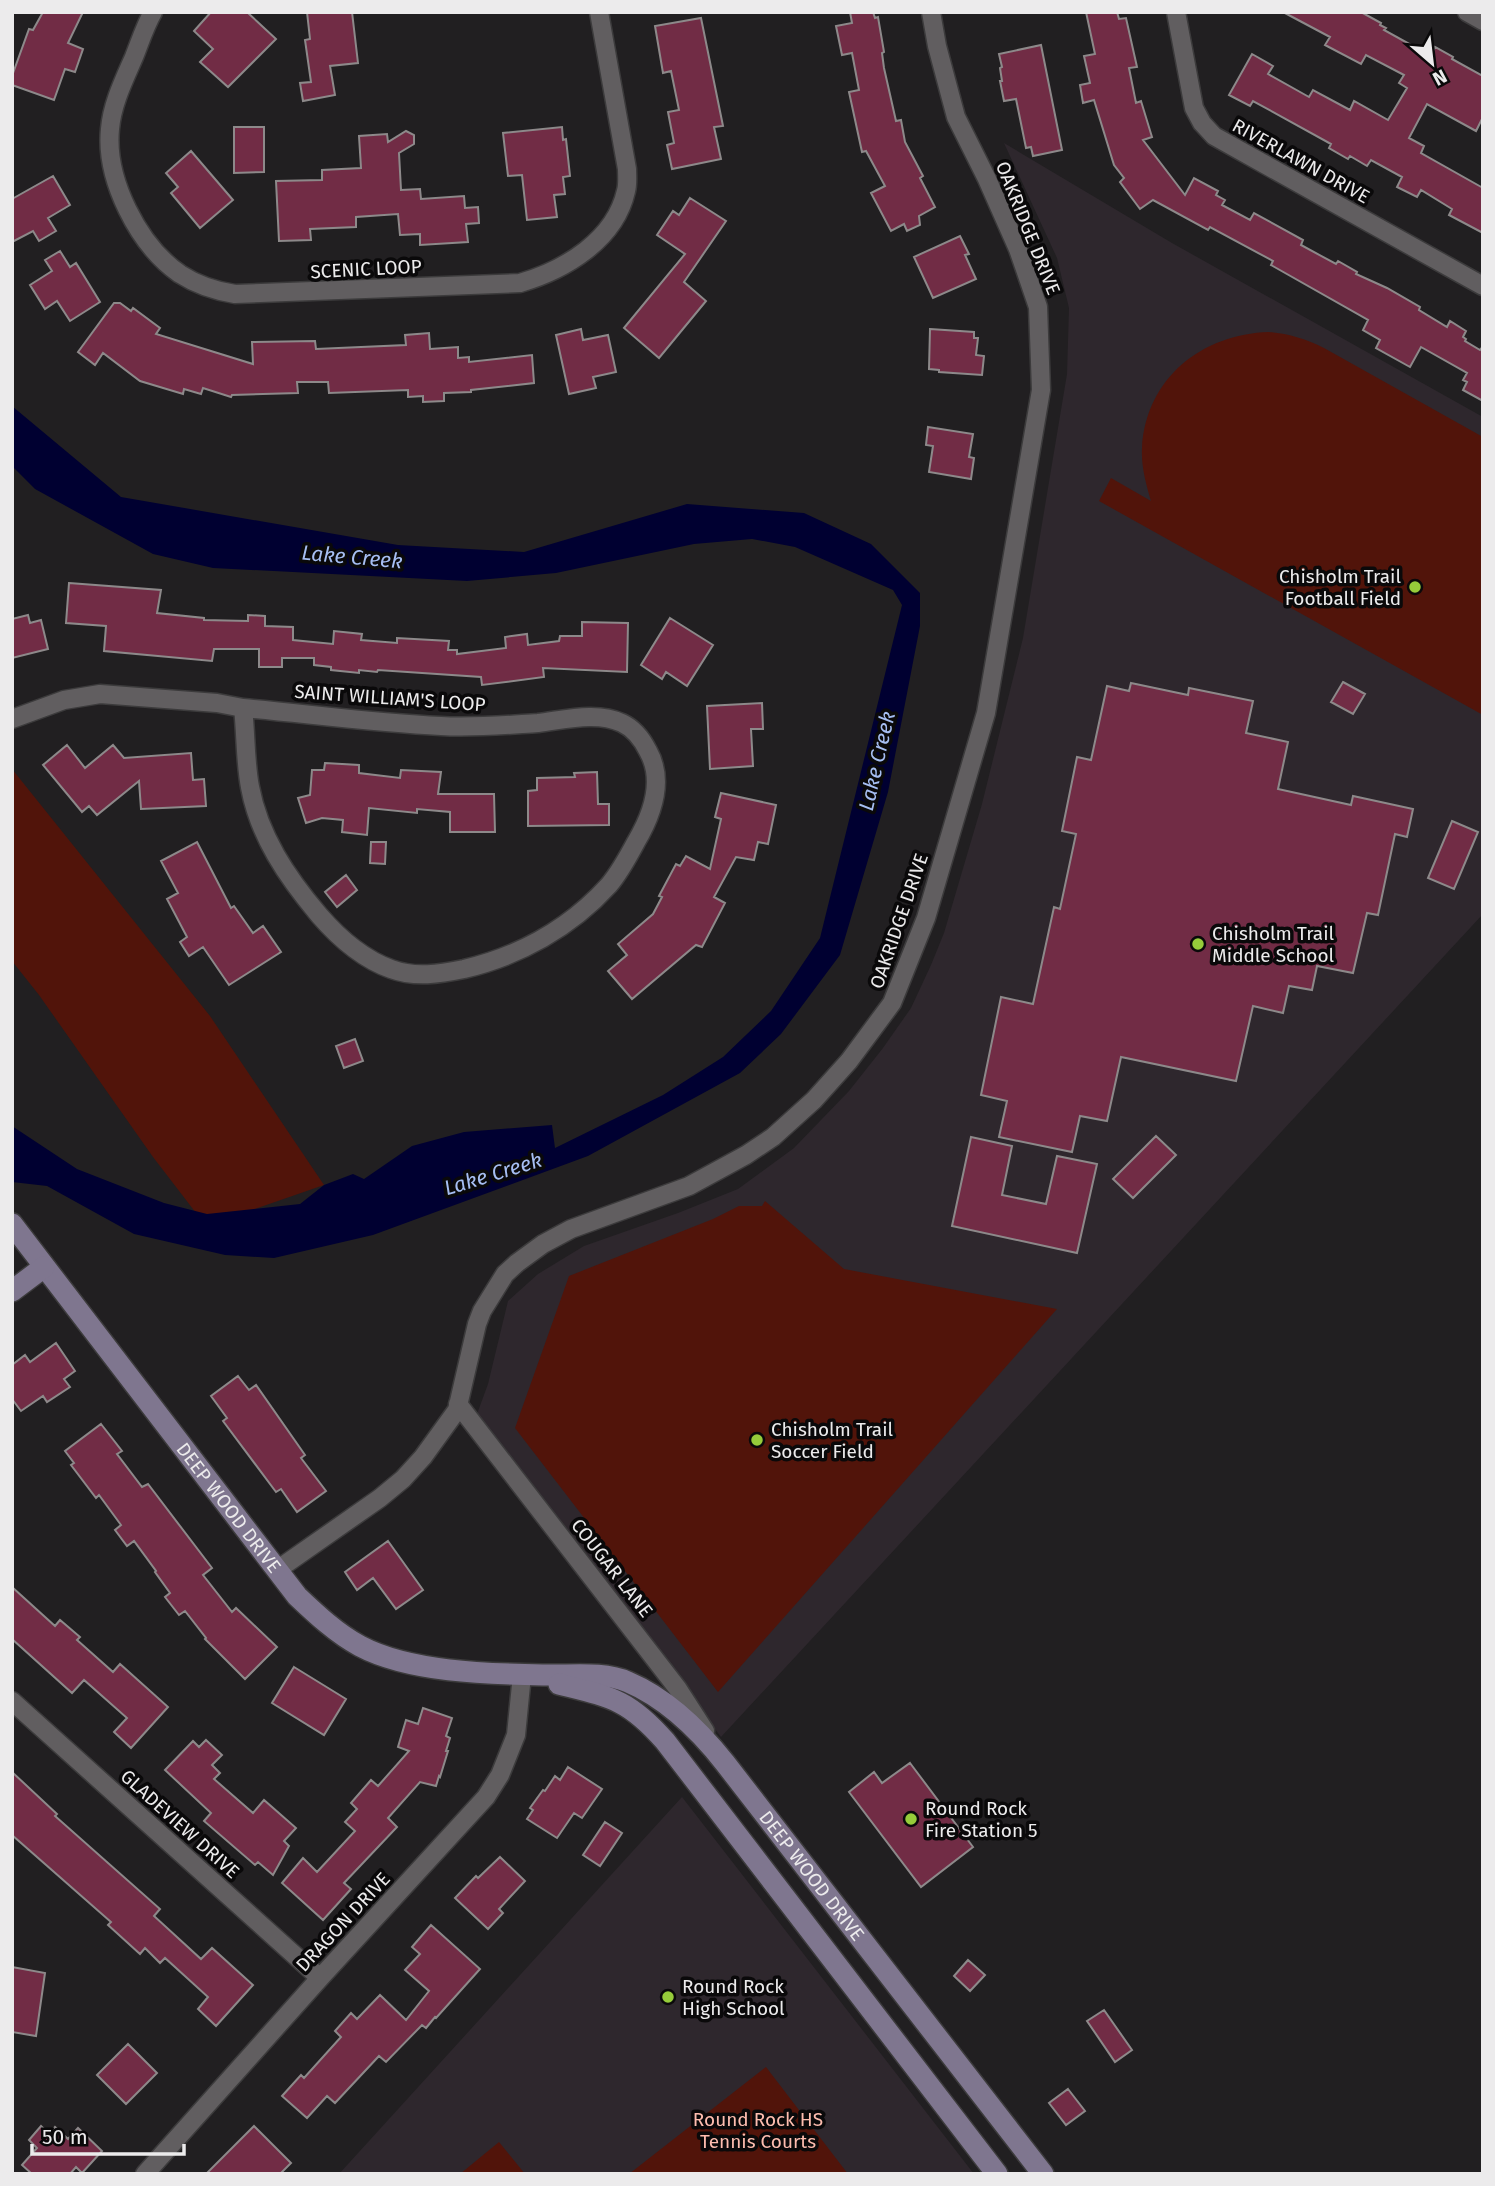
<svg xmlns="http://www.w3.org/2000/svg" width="1495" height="2186" font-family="'Fira Sans',sans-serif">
<rect width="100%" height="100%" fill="#211f21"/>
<path fill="#2e272d" d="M1004,143L1172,243L1483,417V914L721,1737L477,1414L488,1384L508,1301L538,1274L584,1246L678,1213L738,1189L794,1148L849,1091L883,1048L911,1008L931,965L944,933L982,804L1023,638L1067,374L1069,308L1057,258Z
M682,1797L974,2174H339Z"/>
<path fill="#51140a" d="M1269,332C1289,334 1306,339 1324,348L1483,437V715L1099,501L1111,478L1151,501C1146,484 1141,466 1142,448C1146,378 1202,334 1269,332Z
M12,769L210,1016L324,1185L206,1226L153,1157L39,995L12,961Z
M765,1201L844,1269L1057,1309L718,1692L515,1428L569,1276L713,1219L739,1206H762Z
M766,2067L848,2174H629Z
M499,2142L525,2174H460Z"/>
<path fill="#000031" d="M12,406L121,497L398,545L524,552L687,504L804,513L871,544L920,593V626L888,792L840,955L781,1034L740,1073L588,1156L373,1235L274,1258L225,1255L134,1234L47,1186L12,1182V1126L77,1169L164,1203L207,1214L300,1204L324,1185L353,1174L364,1179L412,1146L464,1132L552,1125L555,1148L663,1095L723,1057L771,1011L820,938L902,605L893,590L795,547L752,539L694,544L556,573L467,581L213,568L153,554L35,489L12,466Z"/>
<path fill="#712c45" stroke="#8d898a" stroke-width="2" d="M43,12H83L68,43L83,49L75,72L65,69L54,100L12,85V76L29,29L33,30Z
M211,12H247L276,39L228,87L200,62L213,49L194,31Z
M307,12H352L358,63L330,66L335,95L303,101L300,83L311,82L305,40L310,39Z
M850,12H873L875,18L878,17L884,52L882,53L884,68L896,121L901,120L905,142L923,176L920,178L935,207L919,216L920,225L907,231L904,224L891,231L871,193L885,186L866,151L862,152L849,92L859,90L852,53L842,55L836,26L852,23Z
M1086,12H1117L1119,19L1126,18L1137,67L1129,68L1136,103L1141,101L1152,137L1143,140L1185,195L1194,178L1218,191L1216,195L1225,200L1222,205L1250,220L1254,213L1303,240L1301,245L1336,264L1338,261L1357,272L1356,274L1387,288L1420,307L1419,310L1447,327L1450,321L1466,331L1463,337L1466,339L1465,341L1480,350L1483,346V401L1463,390L1467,382L1463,380L1467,373L1421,347L1410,367L1376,348L1380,340L1363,330L1368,320L1271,265L1273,261L1210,227L1208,230L1153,200L1140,209L1120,182L1124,178L1114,165L1094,100L1083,103L1080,85L1090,83L1084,56L1095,54Z
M1283,12H1361L1381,23L1380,25L1386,28L1384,30L1431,56L1435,47L1453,57L1452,59L1483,76V117L1476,131L1427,104L1409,138L1424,146L1421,153L1483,188V233L1449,215L1452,209L1421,190L1417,197L1397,187L1402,177L1371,160L1367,166L1350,156L1348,159L1329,148L1331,144L1253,101L1250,106L1229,95L1252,54L1273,66L1268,74L1309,97L1313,90L1350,110L1354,101L1388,120L1407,88L1399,83L1404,75L1366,55L1361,64L1325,45L1330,37Z
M701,18L723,126L714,127L721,159L672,169L667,145L674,143L668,112L679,110L671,71L663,73L655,26Z
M1041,45L1062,150L1033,156L1031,147L1026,148L1016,99L1004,101L1000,81H1002L1000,68L1002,67L999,54Z
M234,127H264V172L234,173Z
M562,127L563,140L566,139L570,176L563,177L565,194L554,195L557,217L527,220L522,175L508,176L503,133Z
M406,131L414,135V144L399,153L401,190L420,189L421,199L464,196L465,208L478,207L479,223L466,224L468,242L420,245V234L400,235L398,214L356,217V227L310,229L311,240L279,241L276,181L322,180V170L361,168L359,136L387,134L388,142Z
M191,151L233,200L200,228L171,193L178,187L166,173Z
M53,176L70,205L48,218L56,231L39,241L33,231L12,242V199Z
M690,198L726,221L684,282L706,301L659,358L624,328L685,254L657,235L673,211L679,215Z
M960,236L969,254L965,255L976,279L933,298L914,257Z
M60,251L70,267L76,263L100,302L70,321L57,301L45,309L30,285L52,271L45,260Z
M114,303H120L131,311L133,308L160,328L156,334L253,364L252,342L315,341L316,349L406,345L405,335L429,333L430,349L458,347V358L469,357V362L532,355L534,383L471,390V392L444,393V401L423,402V396L408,397V390L329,393L328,382H297L298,393L232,395L231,397L203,388L201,394L184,389L183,394L140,381L103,353L95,365L78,352Z
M581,329L583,340L608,335L616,372L593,377L596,388L569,394L556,335Z
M930,329L974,332V338H978L976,355L984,356L982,375L939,372V370L929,369Z
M928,427L973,434L969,457L974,458L971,479L929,472L933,446L926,445Z
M69,583L161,590L157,613L204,618V620L248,621V615L265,616V626L293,627V640L333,644L334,631L362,634L361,640L397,643V638L449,641L448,650H457V654L506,648L505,637L527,634L528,645L559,641L560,636H582V622L628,623L627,672L543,668L544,677L482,685L481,677L378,670L377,672L359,670V673L331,670V667L314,665V658H282V667H259V649H214L212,661L104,651L106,626L66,623Z
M28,615L30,623L41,620L48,649L12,658V619Z
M670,618L713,645L687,686L666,672L662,679L641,665Z
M1343,682L1365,694L1353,714L1331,702Z
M1131,683L1188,695L1189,688L1253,701L1246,733L1288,742L1278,789L1351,805L1353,796L1413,809L1407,837L1395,834L1378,915L1367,913L1353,973L1317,966L1312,990L1289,986L1283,1013L1253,1006L1236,1081L1121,1057L1107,1121L1080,1116L1072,1152L999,1137L1007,1101L981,1095L1001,997L1033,1004L1054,907L1060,909L1076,834L1062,831L1077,757L1091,760L1107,686L1129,691Z
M762,703L763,729H751L753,766L710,769L707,706Z
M67,745L85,768L113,745L124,758L191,753L193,780L204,779L206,806L141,809L139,781L97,815L89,806L82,812L43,765Z
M325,763L359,765V773L400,778L401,770L441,772L438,794H494L495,832H450V812L417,809V813L369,808L367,835L342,832L343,820L322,818L306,823L298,798L310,795L312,770H324Z
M597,772L598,804H609V825L528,826V791L537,790V778L575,777L574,773Z
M721,793L776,805L768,844L758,842L754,860L736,857L714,897L725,903L702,947L696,945L632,999L608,971L627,955L618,944L653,914L662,897L659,896L676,864L680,866L686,856L710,869L721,819L715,817Z
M1452,821L1478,832L1454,889L1428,878Z
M197,842L231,908L234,906L253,933L263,926L281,952L229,985L203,947L189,956L180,942L187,937L167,899L178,893L161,861Z
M371,842H386L385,864L370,863Z
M346,875L357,890L337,907L325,892Z
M355,1039L363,1061L344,1068L336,1046Z
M1156,1136L1176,1155L1133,1198L1113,1179Z
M971,1137L1012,1146L1002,1195L1046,1204L1057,1156L1097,1164L1077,1253L952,1226Z
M56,1343L75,1371L64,1379L70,1387L47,1402L43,1396L21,1411L12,1399V1365L25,1355L30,1362Z
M238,1376L249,1390L256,1385L305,1455L301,1458L326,1491L297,1512L281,1489L276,1492L223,1421L227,1418L211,1396Z
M101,1424L122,1451L117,1454L142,1487L148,1484L212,1568L203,1575L232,1612L236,1608L277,1647L245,1679L205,1639L206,1638L185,1611L179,1615L165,1597L170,1593L155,1572L156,1571L134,1541L127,1546L115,1530L121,1525L99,1495L96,1498L71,1465L74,1463L65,1451Z
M388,1541L423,1590L396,1609L373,1578L357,1590L345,1572Z
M12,1587L55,1626L60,1620L80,1637L77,1640L113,1672L120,1664L168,1707L131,1748L114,1732L127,1718L84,1680L72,1693L12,1639Z
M294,1667L346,1699L324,1735L272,1703Z
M423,1708L452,1718L446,1736L450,1738L446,1751H448L440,1777L439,1776L436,1786L420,1782L388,1818L397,1827L344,1883L351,1889L323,1920L282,1883L303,1858L317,1872L355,1831L345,1822L357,1809L351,1803L371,1780L378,1786L409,1751L398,1747L406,1720L418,1724Z
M206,1740L222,1755L212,1765L220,1773L214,1779L253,1813L264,1800L296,1828L284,1841L289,1846L273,1875L258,1862L255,1865L204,1821L211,1813L165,1770L193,1741L199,1747Z
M910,1763L973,1847L921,1887L849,1792L874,1772L882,1783Z
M568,1767L602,1789L582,1818L574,1813L557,1838L527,1819L533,1810L530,1808L543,1790L545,1791L555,1776L560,1780Z
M12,1772L57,1814L55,1816L160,1909L154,1916L201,1959L212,1948L253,1985L216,2026L198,2009L208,1997L165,1958L160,1963L145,1948L140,1954L108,1925L111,1922L12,1835Z
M605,1822L622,1833L600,1866L583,1855Z
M500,1857L525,1881L499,1909L503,1913L488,1929L455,1898L476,1876L478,1878Z
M431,1925L480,1969L436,2018L435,2017L426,2028L422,2025L386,2062L379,2056L335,2103L327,2096L307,2118L282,2096L301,2075L304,2078L341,2037L335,2031L351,2013L357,2019L380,1995L406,2020L429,1991L405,1970L420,1954L412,1947Z
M968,1960L985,1975L970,1991L954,1976Z
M12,1967L45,1973L36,2036L12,2032Z
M1104,2010L1132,2050L1115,2062L1087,2021Z
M128,2044L157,2073L126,2104L97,2075Z
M1068,2089L1085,2111L1066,2125L1049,2103Z
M41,2126L49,2134L55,2127L68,2139L78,2128L102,2151L82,2173L76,2167L70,2174H32L22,2165L37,2148L29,2140Z
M254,2126L291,2163L280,2174H206Z"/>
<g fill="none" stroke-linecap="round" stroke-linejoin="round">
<defs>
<path id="street" d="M153,12C145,26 140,42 134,57C124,80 112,104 110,129C105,179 138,245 180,274C197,285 216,291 235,294L520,283C565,270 615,240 626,191C628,184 627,176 627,169L599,12
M1176,12L1194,108L1202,123L1214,136L1483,286
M1467,12L1483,21
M243,708C309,714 375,723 441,726C474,728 506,725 538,723C564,720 597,711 622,723C635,729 642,739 648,751C665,781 652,815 636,842C628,857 620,872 609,885C570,928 519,956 464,969C440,974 415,978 391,969C363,959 338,937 319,915C287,877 259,836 250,787C245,761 246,734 243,708Z
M12,719L64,700L100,694L217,703L243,708
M458,1404L678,1689L705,1731
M277,1570L380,1498L403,1479L423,1457L457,1410L477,1324L482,1311L505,1274L517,1263L543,1244L571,1229L689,1186L746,1155L773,1137L814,1100L849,1061L892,1003L926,918L986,713L1041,390L1038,307L1018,249L987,179L956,117L937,46L931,12
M12,1701L320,1978
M145,2174L320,1978L486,1797L500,1775L516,1735L522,1675"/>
<g id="secondary">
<path id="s1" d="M12,1224L297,1596C316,1614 336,1633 360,1646C409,1672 487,1674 543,1675C570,1676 603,1671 628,1682C668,1699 699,1730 725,1763L1043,2174"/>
<path d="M12,1291L44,1267"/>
<path d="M559,1684C611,1697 628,1699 665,1741L997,2174"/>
</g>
</defs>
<use href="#street" stroke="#3c3b3c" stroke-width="21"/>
<use href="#secondary" stroke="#3c3b3c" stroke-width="24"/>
<use href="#street" stroke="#615e60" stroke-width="18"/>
<use href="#secondary" stroke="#7f768f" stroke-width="21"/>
</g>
<g fill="#96cc3a" stroke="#0a090a" stroke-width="2.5">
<circle cx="1415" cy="587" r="7"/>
<circle cx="1198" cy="944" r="7"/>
<circle cx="757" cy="1440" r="7"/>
<circle cx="911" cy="1819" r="7"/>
<circle cx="668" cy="1997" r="7"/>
</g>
<g text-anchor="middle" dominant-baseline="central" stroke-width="7" stroke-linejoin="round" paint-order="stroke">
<g font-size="19" fill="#ecebec" stroke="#0a090a">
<text transform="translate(1301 161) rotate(29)">RIVERLAWN DRIVE</text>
<text transform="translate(1028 228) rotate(68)">OAKRIDGE DRIVE</text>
<text transform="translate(366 269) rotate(-3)">SCENIC LOOP</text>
<text transform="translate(390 698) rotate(4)">SAINT WILLIAM'S LOOP</text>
<text transform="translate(899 921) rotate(-71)">OAKRIDGE DRIVE</text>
<text stroke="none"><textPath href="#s1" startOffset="357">DEEP WOOD DRIVE</textPath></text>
<text transform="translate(612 1568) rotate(52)">COUGAR LANE</text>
<text transform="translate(180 1824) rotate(42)">GLADEVIEW DRIVE</text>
<text stroke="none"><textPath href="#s1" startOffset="1092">DEEP WOOD DRIVE</textPath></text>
<text transform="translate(343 1922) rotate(-47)">DRAGON DRIVE</text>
</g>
<g font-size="19" fill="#ecebec" stroke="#0a090a" text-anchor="start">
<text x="1401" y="576" text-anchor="end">Chisholm Trail<tspan x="1401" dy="22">Football Field</tspan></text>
<text x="1212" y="933">Chisholm Trail<tspan x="1212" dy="22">Middle School</tspan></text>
<text x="771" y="1429">Chisholm Trail<tspan x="771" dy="22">Soccer Field</tspan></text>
<text x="925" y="1808">Round Rock<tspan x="925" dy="22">Fire Station 5</tspan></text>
<text x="682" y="1986">Round Rock<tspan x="682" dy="22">High School</tspan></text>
</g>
<g font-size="19" fill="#febdaf" stroke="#0a090a">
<text x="758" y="2119">Round Rock HS<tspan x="758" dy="22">Tennis Courts</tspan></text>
</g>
<g font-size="21" font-style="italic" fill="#a6bef2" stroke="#0a090a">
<text transform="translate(352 557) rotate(5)">Lake Creek</text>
<text transform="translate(877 761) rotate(-77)">Lake Creek</text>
<text transform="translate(493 1174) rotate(-17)">Lake Creek</text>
</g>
</g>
<rect width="1495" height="2186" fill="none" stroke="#ecebec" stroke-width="28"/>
<g transform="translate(1432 63) rotate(152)" stroke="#0a090a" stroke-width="5" paint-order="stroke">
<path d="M0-5L12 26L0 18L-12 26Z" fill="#ecebec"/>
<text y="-10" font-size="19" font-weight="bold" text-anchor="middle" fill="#ecebec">N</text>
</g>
<path d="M32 2144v10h152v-10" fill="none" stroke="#ecebec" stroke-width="3.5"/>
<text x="42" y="2144" font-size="21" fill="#ecebec" stroke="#0a090a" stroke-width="5" paint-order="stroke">50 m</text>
</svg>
